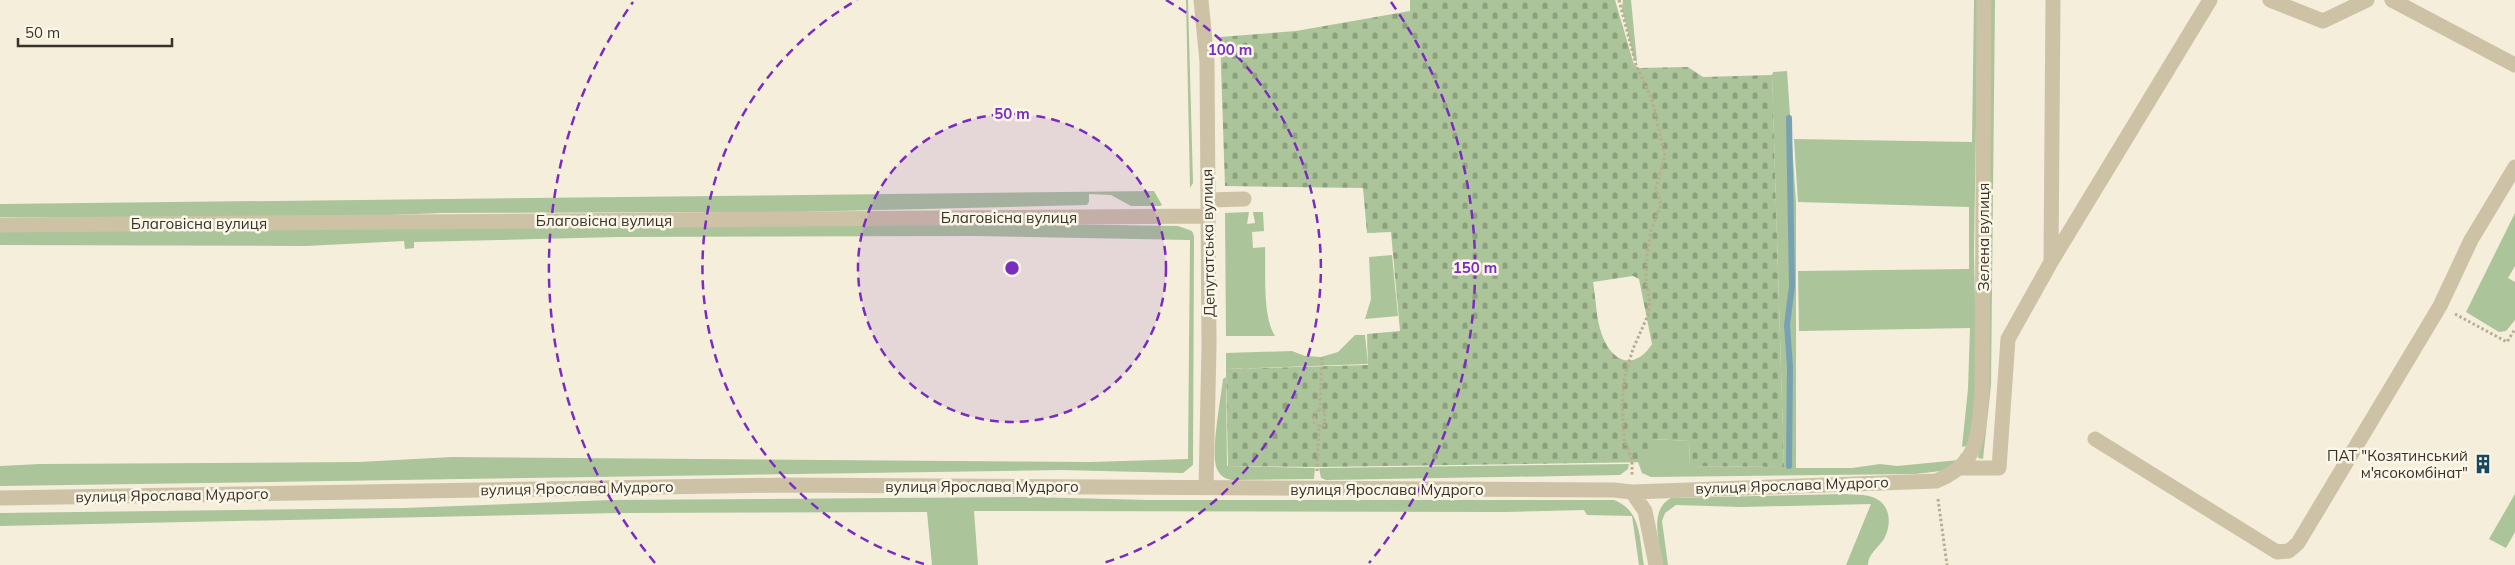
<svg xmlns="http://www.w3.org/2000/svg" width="2515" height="565" font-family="Mulish,sans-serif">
<defs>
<pattern id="cemetery-stones" width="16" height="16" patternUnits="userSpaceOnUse" patternTransform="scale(1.25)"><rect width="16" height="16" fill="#abc49a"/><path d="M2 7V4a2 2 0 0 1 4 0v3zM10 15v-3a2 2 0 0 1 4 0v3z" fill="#8ca07e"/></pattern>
</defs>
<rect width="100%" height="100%" fill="#f4eedb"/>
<path fill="#abc49a" d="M1186,0H1188L1193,183L1190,188Z
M1623,0H1631L1637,62L1634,59L1622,8Z
M1974,0H1978L1974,251L1977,407L1970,445L1962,447L1968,389L1970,328L1799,331L1798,271L1969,269V207L1798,202L1794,139L1972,142Z
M1990,0H1995L1991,385L1983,459L1978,458L1985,409Z
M1787,71L1796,202V468H1852L1880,464L1897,466L1959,460L1961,453V461L1941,471L1915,474L1651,477L1642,473L1638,462H1651V439L1690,441L1689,466L1784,467L1772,75L1773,72Z
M1154,191L1162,205L1160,206H1131L1111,195L1089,194V202L1087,205L793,212L442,213L312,218L0,217V204Z
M1249,212L1247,224L1255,223L1253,212H1263L1264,231L1252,232L1253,248L1265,247C1266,272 1262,316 1275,336H1226L1225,213Z
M2515,213V266L2508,278L2515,282V320L2506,331L2499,332L2466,312Z
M974,223L1178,226L1192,231L1194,236L1193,465L1183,473L1061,470L0,486V466L40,464L359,462L452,457L1091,462L1188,459L1190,240L973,236L617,237L414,242V248L405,249L404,241L306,246L0,245V232L647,224Z
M1392,255L1398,316L1365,319L1371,299L1369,257Z
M1355,335H1365L1368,364L1226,369V353L1292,351L1305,356L1321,357L1338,352Z
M1226,377L1227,466L1315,468L1314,479L1232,480C1225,479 1220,476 1217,469C1210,455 1221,398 1223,379Z
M1629,464L1628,469L1620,475L1326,480L1321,478L1319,468Z
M1845,494C1853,495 1861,494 1869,496C1890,501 1893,522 1884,539C1878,548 1868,554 1868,565H1846L1871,504L1741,507L1676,505L1665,513L1662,521L1668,565H1663C1660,544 1648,510 1671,498Z
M2515,494V532L2506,548L2489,539Z
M1028,497L1149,500H1614C1642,511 1639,538 1644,565H1639L1632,516L1587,515L1584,510L1505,512L974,511L978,565H932L927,512L617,513L0,526V513L404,508L611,500Z"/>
<path fill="url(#cemetery-stones)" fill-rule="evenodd" d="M1410,0H1615L1634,65L1639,68L1688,67L1703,77L1772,75L1784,467L1689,466L1690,441L1652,439L1651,462L1319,467L1228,466L1226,369L1368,365L1367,334L1400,331L1391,232L1367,233L1363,188L1225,186L1220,37L1296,31L1410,11ZM1633,276L1639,279L1652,344C1635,371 1612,363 1602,335C1596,319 1596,299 1593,282Z"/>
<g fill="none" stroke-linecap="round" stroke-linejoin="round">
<path stroke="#78a2b3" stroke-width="6" d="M1789,118L1792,286L1787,325L1790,367L1789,466"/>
<path stroke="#b9ac90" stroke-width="3" stroke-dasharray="2.5 2.5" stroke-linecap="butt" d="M1619,0L1636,65L1652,100L1665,156L1656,188L1661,205L1651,231L1647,255L1646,280L1650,302L1648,315L1633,349L1625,375L1622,404L1624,439L1632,460V476
M2455,314L2507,342L2515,329
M1319,426L1314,423L1315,411L1320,410
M1317,471L1319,426H1324L1325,411L1320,410L1322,356
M1938,499L1947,565"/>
<path stroke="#cdc2a6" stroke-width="15" d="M1201,0L1207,62L1209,345L1206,487
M2270,0L2323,21L2367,0
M2392,0L2515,65
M1208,200L1244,199
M0,225L1208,216
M2051,261L2053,0
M2095,439L2277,552L2289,551L2298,543L2440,306L2471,240L2515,167
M1961,468H1999L2008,339L2051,262L2210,0
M1632,492L1645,511L1656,565
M0,498L786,485L1614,490L1632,492L1936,481C1980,463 1977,437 1982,395L1984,0"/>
</g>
<circle cx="1012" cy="268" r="154" fill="#7b2cbf" fill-opacity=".12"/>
<g fill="none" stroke="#7b2cbf" stroke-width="2.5" stroke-dasharray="9 6">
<circle cx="1012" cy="268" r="154"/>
<path d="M924 564A309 309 0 0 1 857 0M1166 0A309 309 0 0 1 1100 564"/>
<path d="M655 563A463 463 0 0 1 633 2M1391 2A463 463 0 0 1 1369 563"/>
</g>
<defs>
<symbol id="building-bare" viewBox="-9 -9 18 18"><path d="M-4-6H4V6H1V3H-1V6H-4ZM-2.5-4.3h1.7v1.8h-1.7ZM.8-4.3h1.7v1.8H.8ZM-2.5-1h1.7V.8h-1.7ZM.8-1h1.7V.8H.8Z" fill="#19485e" stroke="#fbf7e8" stroke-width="2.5" paint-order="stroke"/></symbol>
</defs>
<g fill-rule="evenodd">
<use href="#building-bare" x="2469" y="450" width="28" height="28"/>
</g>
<g text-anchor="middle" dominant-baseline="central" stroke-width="5" stroke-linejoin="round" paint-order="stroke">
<g font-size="15" fill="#393127" stroke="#fbf7e8">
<text x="1009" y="217">Благовісна вулиця</text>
<text x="604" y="220">Благовісна вулиця</text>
<text x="199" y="223">Благовісна вулиця</text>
<text transform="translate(1983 237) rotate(-90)">Зелена вулиця</text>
<text transform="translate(1208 243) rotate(-91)">Депутатська вулиця</text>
<text transform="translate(1792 485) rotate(-2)">вулиця Ярослава Мудрого</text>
<text x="982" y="486">вулиця Ярослава Мудрого</text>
<text transform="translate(577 488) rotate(-1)">вулиця Ярослава Мудрого</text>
<text x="1387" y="489">вулиця Ярослава Мудрого</text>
<text transform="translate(172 495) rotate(-1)">вулиця Ярослава Мудрого</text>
</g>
<g font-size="15" fill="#393127" stroke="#fbf7e8" text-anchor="end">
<text x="2468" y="455">ПАТ "Козятинський<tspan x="2468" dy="17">м'ясокомбінат"</tspan></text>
</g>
</g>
<circle cx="1012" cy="268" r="8" fill="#7b2cbf" stroke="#fbf7e8" stroke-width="2.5"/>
<g font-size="15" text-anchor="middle" font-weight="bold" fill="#7b2cbf" stroke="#fbf7e8" stroke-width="5" stroke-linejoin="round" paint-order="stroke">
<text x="1230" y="55">100 m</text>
<text x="1012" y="119">50 m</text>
<text x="1475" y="273">150 m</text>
</g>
<path d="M18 38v8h154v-8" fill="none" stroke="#393127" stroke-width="2.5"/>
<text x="25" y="38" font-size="15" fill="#393127" stroke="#fbf7e8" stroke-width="4" paint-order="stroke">50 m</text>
</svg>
